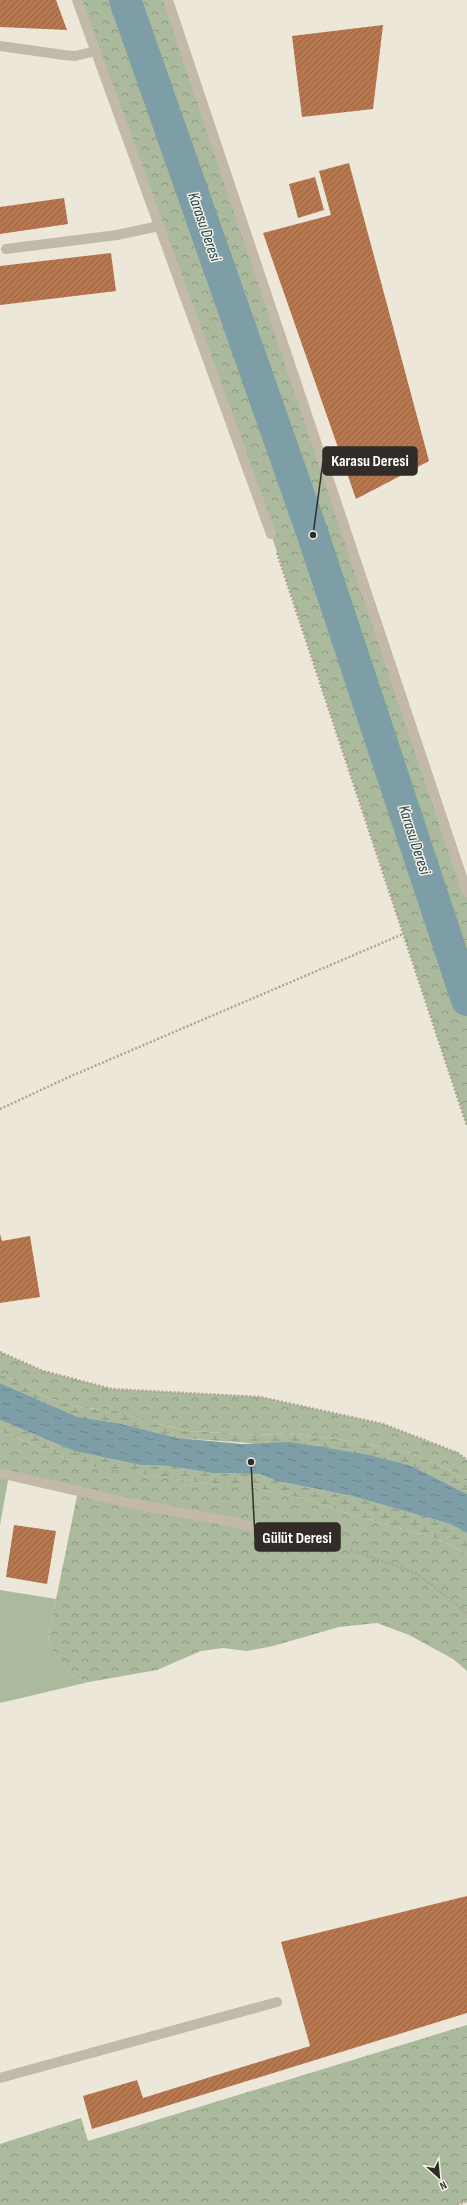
<svg xmlns="http://www.w3.org/2000/svg" width="467" height="2205" font-family="'Sofia Sans Condensed',sans-serif">
<defs>
<pattern id="forest-crowns" width="20" height="18" patternUnits="userSpaceOnUse"><rect width="20" height="18" fill="#abba9c"/><path d="M2 6a3 3 0 1 1 6 0M12 15a3 3 0 1 1 6 0" fill="none" stroke="#8c977f"/></pattern>
<pattern id="wetland-marsh" width="20" height="14" patternUnits="userSpaceOnUse"><rect width="20" height="14" fill="#abba9c"/><path d="M1 5h8M5 5V1M11 12h8M15 12V8" fill="none" stroke="#8c977f"/></pattern>
<pattern id="water-ripples" width="26" height="14" patternUnits="userSpaceOnUse"><rect width="26" height="14" fill="#7d9ea6"/><path d="M2 4q2-2 4 0t4 0M15 11q2-2 4 0t4 0" fill="none" stroke="#678187"/></pattern>
<pattern id="building-hatch" width="6" height="6" patternUnits="userSpaceOnUse"><rect width="6" height="6" fill="#b57850"/><path d="M-1 1l2-2M0 6l6-6M5 7l2-2" fill="none" stroke="#946342"/></pattern>
</defs>
<rect width="100%" height="100%" fill="#ede7da"/>
<path fill="#abba9c" d="M0,1473L9,1475L0,1525Z
M0,1590L56,1599L48,1639L52,1651L74,1677L89,1682L0,1703Z"/>
<path fill="url(#forest-crowns)" d="M77,0H168L467,892V1126L271,534Z
M0,1352L43,1371L112,1389L260,1397L383,1424L458,1453L467,1460V1482L449,1470L410,1453L365,1443L289,1433L260,1435L188,1431L97,1409L78,1407L46,1397L0,1374Z
M0,1431L67,1459L143,1474L216,1485H241L309,1500L344,1512L438,1539L467,1554V1671L453,1659L409,1635L377,1623L339,1627L273,1646L247,1651L223,1648L201,1651L157,1670L89,1682L74,1677L52,1651L48,1639L78,1491L0,1473Z
M467,2025V2201L457,2205H0V2144L81,2118L88,2141Z"/>
<path fill="url(#wetland-marsh)" d="M0,1374L46,1397L78,1407L123,1412L162,1425L188,1431L260,1435L289,1433L365,1443L410,1453L449,1470L467,1482V1494L412,1466L262,1444L178,1438L118,1423L78,1417L0,1383Z
M0,1420L74,1451L140,1465L169,1466L212,1473L257,1474L277,1481L352,1496L450,1524L467,1533V1554L438,1539L344,1512L309,1500L241,1485H216L95,1467L67,1459L0,1431Z"/>
<path fill="url(#water-ripples)" d="M0,1383L78,1417L118,1423L178,1438L242,1444L290,1442L369,1455L412,1466L467,1494V1533L450,1524L352,1496L277,1481L258,1474L212,1473L169,1466L140,1465L74,1451L0,1420Z"/>
<g fill="none" stroke-linecap="round" stroke-linejoin="round">
<path stroke="#7d9ea6" stroke-width="32" d="M125,0L313,535L467,1000"/>
</g>
<path fill="url(#building-hatch)" d="M0,0H56L67,30L0,27Z
M383,25L373,109L302,117L292,36Z
M349,163L429,461L356,499L263,233L331,215L319,171Z
M315,177L324,210L298,218L289,184Z
M64,198L68,224L0,234V207Z
M111,253L116,291L0,305V266Z
M0,1234L2,1241L30,1236L40,1297L0,1303Z
M14,1525L56,1531L47,1584L6,1577Z
M467,1896V2013L92,2129L83,2096L137,2080L143,2098L310,2046L281,1942Z"/>
<g fill="none" stroke-linecap="round" stroke-linejoin="round">
<path stroke="#afa392" stroke-width="2.5" stroke-dasharray="2 2" stroke-linecap="butt" d="M277,553L467,1126
M0,1109L69,1077L403,934
M0,1352L43,1371L112,1389L260,1397L383,1424L458,1453L467,1460
M351,1550L416,1573L467,1613
M457,2205L467,2201"/>
<path stroke="#c3b9a8" stroke-width="10" d="M77,0L271,534
M168,0L467,892
M0,46L64,55L75,56L96,51
M6,249L117,235L159,226
M0,1473L134,1504L223,1520L331,1543
M0,2078L277,2002"/>
</g>
<g text-anchor="middle" dominant-baseline="central" stroke-width="3" stroke-linejoin="round" paint-order="stroke">
<g font-size="16" font-style="italic" fill="#22444d" stroke="#f6f1e5">
<text transform="translate(204 227) rotate(71)">Karasu Deresi</text>
<text transform="translate(414 840) rotate(72)">Karasu Deresi</text>
</g>
</g>
<path fill="none" stroke="#312c27" stroke-width="1.5" d="M313 535L323 461M251 1462L255 1537"/>
<g fill="#312c27" stroke="#f6f1e5" stroke-width="1.5">
<circle cx="313" cy="535" r="4"/>
<circle cx="251" cy="1462" r="4"/>
</g>
<g fill="#312c27" stroke="#312c27" stroke-width="1.5">
<rect x="323" y="447" width="94" height="28" rx="4"/>
<rect x="255" y="1523" width="85" height="28" rx="4"/>
</g>
<g font-size="16" text-anchor="middle" font-weight="bold" fill="#fff">
<text x="370" y="466">Karasu Deresi</text>
<text x="297" y="1543">Gülüt Deresi</text>
</g>
<g transform="translate(439 2177) rotate(153)" stroke="#f6f1e5" stroke-width="3" paint-order="stroke">
<path d="M0-3L7 15L0 10L-7 15Z" fill="#312c27"/>
<text y="-6" font-size="11" font-weight="bold" text-anchor="middle" fill="#312c27">N</text>
</g>
</svg>
